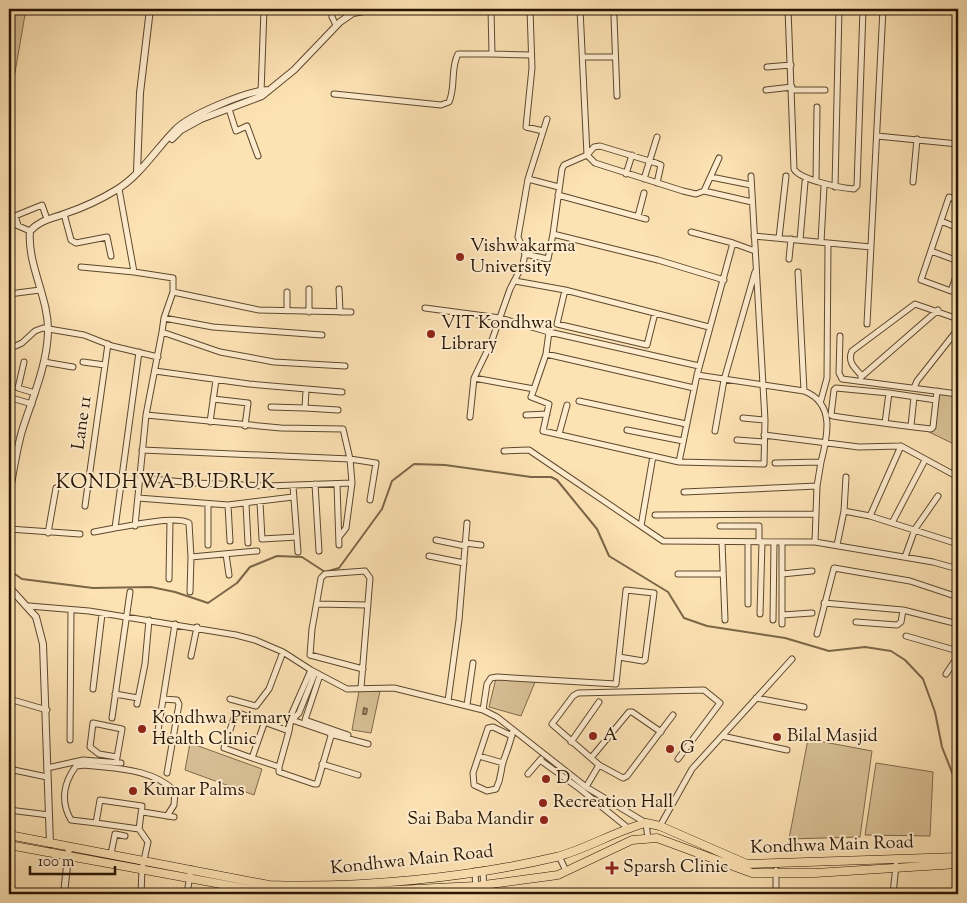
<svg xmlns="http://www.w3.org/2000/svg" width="967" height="903" font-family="'Sorts Mill Goudy',serif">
<rect width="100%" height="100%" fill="#fde2b3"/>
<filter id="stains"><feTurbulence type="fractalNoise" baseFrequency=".004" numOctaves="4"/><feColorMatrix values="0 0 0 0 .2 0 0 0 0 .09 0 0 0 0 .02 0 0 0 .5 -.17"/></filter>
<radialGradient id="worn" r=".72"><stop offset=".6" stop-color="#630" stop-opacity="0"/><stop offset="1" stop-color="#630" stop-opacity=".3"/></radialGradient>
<path fill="#d8bf95" stroke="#7f6a4c" d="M9,9H26L9,107Z
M937,391L958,394V446L929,432Z
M496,678L535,682L521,716L489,707Z
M359,691H380L371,733L352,730Z
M808,739L872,751L860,837L789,839Z
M190,743L262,769L254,795L185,770Z
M876,763L933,772L930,836L865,835Z"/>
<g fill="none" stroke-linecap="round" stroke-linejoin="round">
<path stroke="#7b6648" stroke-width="2" d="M9,570L22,579L93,588L151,587L175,592L208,603L237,583L250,567L277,556L302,557L325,572L339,568L382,509L392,481L414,464L445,465L531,477H551L557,480L597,529L609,556L668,592L684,618L707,626L785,638L829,651L865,647L891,651L905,660L923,679L935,712L942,747L953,775L958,780
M364,708L367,709L366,714H363Z"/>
<defs>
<path id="minor" d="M331,9L332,17L336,25
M530,9L532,68L526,127L543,131
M580,9L587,155
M788,9L794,169C800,180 841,188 854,189L857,186L863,9
M614,17L617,96
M492,54L531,55
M583,57H615
M767,67L791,65
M766,90L792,87
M792,90H825
M261,93L264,9
M334,94L441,105L449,102C456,87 450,69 458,54H492L491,9
M229,109L236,131L247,126L258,156
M877,136L958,144
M587,155L594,147L600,146L656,163L661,165L657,183
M626,174L632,155
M711,177L751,185
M528,179L547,119
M644,179L657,137
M816,180L817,107
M913,182L917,139
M835,187L839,9
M119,189L134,272L173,278V292
M704,191L719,158
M558,195L646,219
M958,200L949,197L921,280L951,291L958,271
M64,214L71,240L76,243L107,237L111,256
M638,216L644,193
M941,221L958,228
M9,222L30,231
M18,225L15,216L42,205L47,219
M691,232L733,243
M754,236L871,247
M779,238L786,176
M800,240L805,182
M821,242L824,186
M931,251L958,261
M525,254L548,259L553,234
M789,259L791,239
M81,267L134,272
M798,272L804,391
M724,280L658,260L553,234L562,169L564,165L587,155L595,163L683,191L696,194L704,191L752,202
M515,281L565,290L709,327
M309,289V312
M339,289L340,312
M565,290L557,324L647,345L655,313
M9,294L40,290
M425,308L500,318L549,332L699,366
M287,311V292
M164,318L213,327L322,335
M867,324L883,9
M840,336L839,373L842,379L958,394
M9,349L22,343L35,331L43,328L84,335L112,346L158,357
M139,352L115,528C132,526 175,515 189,523L191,557L190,592
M546,354L549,332
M24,362L18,388L35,393
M44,362L73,367
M83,362L105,365
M345,366L274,362L220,352L162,332L164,318L173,292L259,310L351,312
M155,371L249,384L342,392
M697,375L733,243L755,251
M862,376C855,368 847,362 852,351L915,304L958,319
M861,377L938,310
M474,378L534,389L546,354L694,388
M914,388L917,381L958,329
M534,389L531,397L549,404L543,431L679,462L764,464L765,420L751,176
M889,393L936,400
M15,399L32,404
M213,399L248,403L245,426
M821,400L827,378L828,244
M579,401L686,424
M271,407L305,408L306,390
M305,408L338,410
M526,415L547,414
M470,417L474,378L491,343L510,289L523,264L525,254L518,237L528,179L559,187
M743,418L765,420
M210,422L216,380
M885,423L889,393L836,388L834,390L831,415L833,416C866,421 898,425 931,429L933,427L937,391
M911,426L914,397
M627,430L683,441
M715,431L724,380L755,272
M559,434L567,405
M764,435L859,447L901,446L958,477
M737,440L764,442
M901,446L870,516L958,544
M142,450L350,459L343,429L281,428L146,415
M504,451L529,450L663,541L815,542L933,562L958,569
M679,462L697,375L804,391C835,403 828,435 821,462L775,463
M140,478L195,483L267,486L352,483L350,459L376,463L370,500
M315,484L319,551
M337,484L339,545
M293,486L298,552
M684,492L817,486
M138,498L228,505L293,497
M260,502L262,539L297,537
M208,504V545
M246,504L248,543
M228,505L230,541
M85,506L108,344
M844,511L846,477
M655,515L815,514
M892,523L925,460
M135,526L146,415L162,332
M641,526L653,456
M720,526H759V542
M9,529L80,534
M94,532L115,528
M48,533L56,488
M339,537L346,528L352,483
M436,540L465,546
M722,542L725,620
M815,542L817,486L821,462
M465,543L481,545
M837,545L844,511L870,516
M226,554L229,575
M429,556L464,563
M191,557L257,551
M905,557L915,529L938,496
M678,574H723
M782,574L812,571
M169,579L170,521
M824,603L903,610L958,624
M317,604L368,605
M748,604V542
M29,606L89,611L236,635L255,640L283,652L311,670L347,689L394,688L483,710L497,717L586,787L646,823L648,839
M760,614L762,542
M782,615L812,613
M773,620L774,542
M856,622L897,625L901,622L903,610
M782,624V542
M817,634L834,568L910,581L958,597
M906,636L958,651
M191,656L197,627
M946,674L958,656
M320,675L305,720L348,735
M361,688L370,578L365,571L325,574L321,578L312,629L310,655L363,669
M93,689L102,614
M115,694L138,698
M756,698L804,707
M9,699L47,710
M163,699L177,700L179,704L167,773
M230,699L256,706L269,689L283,652
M448,701L459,620L467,523
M137,704L145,664L149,620
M467,705L473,663
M483,710L487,684L491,678L497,677L616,684L626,590L654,593L645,660L643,661L619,657
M112,718L130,592
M292,720L299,713L315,673
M292,720L330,733
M265,721L252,758L279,767
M289,731L292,713L311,670
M334,735L368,744
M512,736L493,727L488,728L473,773L474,785L487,791L496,789C502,777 500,773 503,762C507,751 511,741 513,730
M722,736L787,750
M157,737L175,624
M70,740L71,610
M571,742L599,702
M479,756L503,763
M252,758L224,748L236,712L289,731L279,767V772L314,784H317L331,736L334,735L332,732L330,733L331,736
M591,758L629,712H632L661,732
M540,760L580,789L628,828
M116,763L122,729L93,723L90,747L99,754L117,757
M322,764L358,775
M599,765L552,724L573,696L578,693L704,690L720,703L678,759
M47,768L83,760L121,763
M9,769L47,777
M528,774L541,759
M586,787L599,765L623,778L627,776L673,715
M9,810L49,815
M143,812L174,817
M96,823L71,820C60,801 64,782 76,766L85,765C116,769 151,768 175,791L174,805L167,816
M660,826L692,769L792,659
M139,829L96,823L100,800L142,806L139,829L148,842L142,869L141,894
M111,854L115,834L125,836
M559,856L566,871
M483,870L484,894
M475,871L476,894
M187,894L191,869
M284,894V886
M776,894V870
M893,894L896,865"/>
<path id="tertiary" d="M172,139L181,130L201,119L262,96L294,70L340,22L353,13L375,9
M137,172L140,93L150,9
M9,495C13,474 16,452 22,431C32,399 47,366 48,332C49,298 27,265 30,231C40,220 51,219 64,214C82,208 100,200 116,190C140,176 156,149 175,130C189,115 249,90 269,90
M9,587L36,617L43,644L50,844
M64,894L69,847"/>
<path id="primary" d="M9,835L269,885C361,888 467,878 556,857C587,849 615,831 646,823L660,826L747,864L958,857
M9,845L275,894
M317,894L476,886L558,875L632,840L657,838L752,873H815L958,864"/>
</defs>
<use href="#minor" stroke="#5c482e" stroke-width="7"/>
<use href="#tertiary" stroke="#5c482e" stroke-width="8"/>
<use href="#primary" stroke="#261402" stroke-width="9"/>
<use href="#minor" stroke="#feecce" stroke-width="5"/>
<use href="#tertiary" stroke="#feecce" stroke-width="6"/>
<use href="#primary" stroke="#fde2b3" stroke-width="8"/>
</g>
<g fill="#8f2418" stroke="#feecce" stroke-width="2">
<circle cx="460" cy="257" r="5"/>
<circle cx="431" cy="334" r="5"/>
<circle cx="142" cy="729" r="5"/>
<circle cx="593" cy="736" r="5"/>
<circle cx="777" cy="737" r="5"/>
<circle cx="670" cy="749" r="5"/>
<circle cx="546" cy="779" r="5"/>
<circle cx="133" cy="791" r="5"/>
<circle cx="543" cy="803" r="5"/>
<circle cx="544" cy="820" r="5"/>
<path d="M609.5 860.5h5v5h5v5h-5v5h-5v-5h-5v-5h5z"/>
</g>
<g text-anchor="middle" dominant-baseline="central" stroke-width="4" stroke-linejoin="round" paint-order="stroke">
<g font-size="18" fill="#261402" stroke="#feecce" text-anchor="start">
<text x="470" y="247">Vishwakarma<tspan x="470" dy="21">University</tspan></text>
<text x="441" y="324">VIT Kondhwa<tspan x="441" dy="21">Library</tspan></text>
<text x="152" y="719">Kondhwa Primary<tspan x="152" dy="21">Health Clinic</tspan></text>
<text x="603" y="736">A</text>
<text x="787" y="737">Bilal Masjid</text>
<text x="680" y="749">G</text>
<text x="556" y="779">D</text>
<text x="143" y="791">Kumar Palms</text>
<text x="553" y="803">Recreation Hall</text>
<text x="534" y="820" text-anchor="end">Sai Baba Mandir</text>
<text x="623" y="868">Sparsh Clinic</text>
</g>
<g font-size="18" fill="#261402" stroke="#feecce">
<text transform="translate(83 423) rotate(-82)">Lane 11</text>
<text transform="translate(832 846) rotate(-2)">Kondhwa Main Road</text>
<text transform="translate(412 861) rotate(-6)">Kondhwa Main Road</text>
</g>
<g font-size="20" letter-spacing="1" fill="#261402" stroke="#feecce">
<text x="166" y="483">KONDHWA BUDRUK</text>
</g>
</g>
<rect width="967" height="903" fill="none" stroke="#fde2b3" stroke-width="30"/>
<rect x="10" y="10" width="947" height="883" fill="none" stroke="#261402" stroke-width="2.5"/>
<rect x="15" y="15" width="937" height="873" fill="none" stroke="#261402"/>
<path d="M30 866v8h85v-8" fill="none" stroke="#261402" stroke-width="2.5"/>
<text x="38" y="866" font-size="15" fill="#261402" stroke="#feecce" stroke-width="4" paint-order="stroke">100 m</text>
<rect width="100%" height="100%" filter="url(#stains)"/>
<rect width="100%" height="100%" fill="url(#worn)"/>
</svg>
